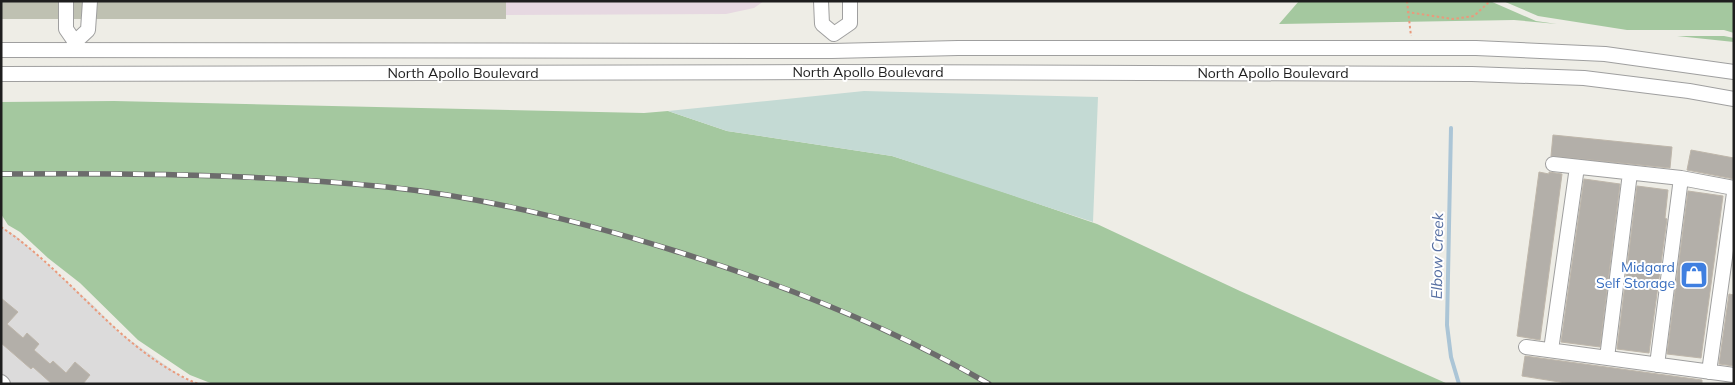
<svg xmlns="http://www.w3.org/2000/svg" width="1735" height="385" font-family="Mulish,sans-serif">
<rect width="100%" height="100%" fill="#eeede6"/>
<path fill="#dcdbdb" d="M1,227L16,236L95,307L120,333L182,377L198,384H1Z"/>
<path fill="#e6d8e1" d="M506,1H764L754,8L726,14L506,15Z"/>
<path fill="#bfc1b2" d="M1,1H506V19H1Z"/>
<path fill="#a4c89f" d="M1299,1H1490L1536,21L1557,24L1514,20L1279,24Z
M1503,1H1734V33L1724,30H1627L1538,16Z
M1677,36H1724L1734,38V42Z
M114,101L644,113L668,111L727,131L892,156L977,183L1097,224L1240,291L1448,384H213L190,375L138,340L80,283L48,258L20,232L8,225L1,214V102Z"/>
<path fill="#c4dad4" d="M864,91L1098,97L1093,222L892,156L727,131L668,111Z"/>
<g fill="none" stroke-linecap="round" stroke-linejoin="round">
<path stroke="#abc5d6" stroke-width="4" d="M1451,128L1447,325L1451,357L1459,384"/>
</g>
<path fill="#b3afa9" stroke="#beb6aa" d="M1553,135L1672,147L1670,168L1551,156Z
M1691,150L1734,158V179L1687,170Z
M1539,172L1549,174V172L1562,174L1540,340L1517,336Z
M1584,179L1620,184L1600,347L1561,342Z
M1637,186L1668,190L1665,218L1667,219L1649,353L1617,349Z
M1688,191L1723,196L1701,358L1667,354Z
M1729,294L1734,295V366L1719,364Z
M1,298L18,312L7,324L23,338L27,333L39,344L34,350L50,364L53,361L66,373L75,362L90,375L83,384H52L33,367L31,369L1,343Z
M1525,356L1702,380V384H1572L1522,376Z"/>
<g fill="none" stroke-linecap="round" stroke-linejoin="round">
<defs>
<path id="minor" d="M66,1V29L75,42L88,30L90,1
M821,1L822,24L834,34
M834,34L850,23V1
M1,50L832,51L958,48H1476L1605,54L1734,72
M1,74L832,72L1472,74L1584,78L1689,91L1734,99
M1553,164L1681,178L1734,188
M1526,347L1734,375
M1551,350L1577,167
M1607,358L1630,173
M1657,365L1681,178
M1709,372L1734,193
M1,382L3,384"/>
</defs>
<use href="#minor" stroke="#9f9f9f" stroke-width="16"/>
<path stroke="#e99a7c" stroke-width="2" stroke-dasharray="2.5 2.5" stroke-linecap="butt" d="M1407,1L1411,36
M1407,12L1453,19L1474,16L1490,1
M1,227C71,273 119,351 198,384"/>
<use href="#minor" stroke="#fff" stroke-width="14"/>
<defs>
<path id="rail" d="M1,174C130,173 259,174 387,187C484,197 579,221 672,250C782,284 889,326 989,384"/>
</defs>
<use href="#rail" stroke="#6c6c6c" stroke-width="5.5"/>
<use href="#rail" stroke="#fff" stroke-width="4" stroke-dasharray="11" stroke-linecap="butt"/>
</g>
<defs>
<symbol id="shop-square" viewBox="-11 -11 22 22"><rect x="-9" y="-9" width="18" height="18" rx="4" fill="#3f7fe0" stroke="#fff"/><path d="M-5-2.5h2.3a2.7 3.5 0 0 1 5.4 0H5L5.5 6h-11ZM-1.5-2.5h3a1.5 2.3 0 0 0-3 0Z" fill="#fff"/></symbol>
</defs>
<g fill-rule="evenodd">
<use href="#shop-square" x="1678" y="259" width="32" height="32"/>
</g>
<g text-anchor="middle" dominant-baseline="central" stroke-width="4" stroke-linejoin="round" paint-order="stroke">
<g font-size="14" fill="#1e1e1e" stroke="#fff">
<text x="868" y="72">North Apollo Boulevard</text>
<text x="463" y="73">North Apollo Boulevard</text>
<text x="1273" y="73">North Apollo Boulevard</text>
</g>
<g font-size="14" fill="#366cbe" stroke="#fff" text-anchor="end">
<text x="1675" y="267">Midgard<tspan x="1675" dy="16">Self Storage</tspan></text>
</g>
<g font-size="15" font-style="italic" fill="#566fa2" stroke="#fff">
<text transform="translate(1437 256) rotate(-89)">Elbow Creek</text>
</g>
</g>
<rect width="1735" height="385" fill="none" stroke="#1e1e1e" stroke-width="5"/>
</svg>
